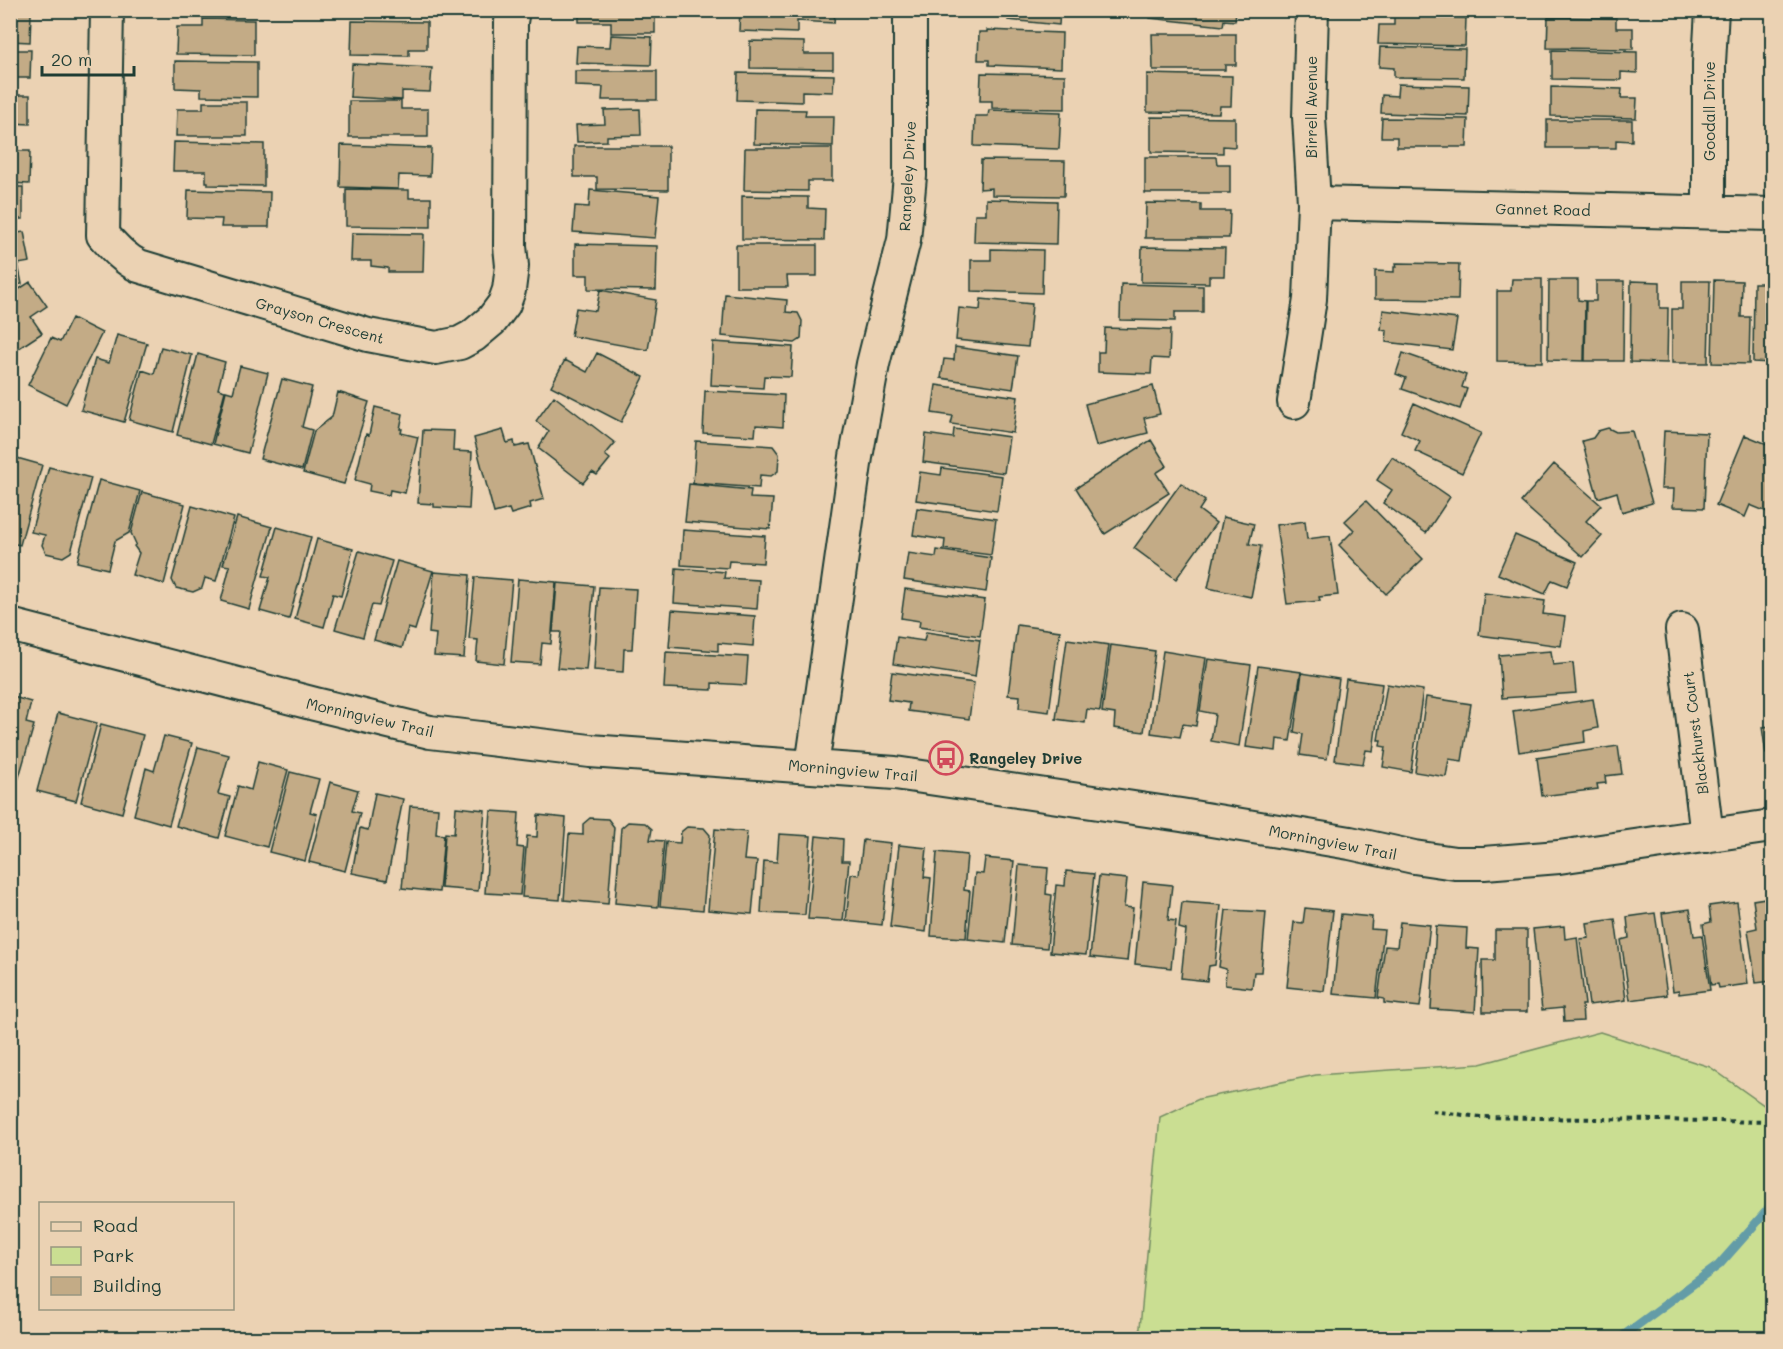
<svg xmlns="http://www.w3.org/2000/svg" width="1783" height="1349" font-family="Mali,sans-serif">
<rect width="100%" height="100%" fill="#ebd2b3"/>
<filter id="ink" filterUnits="userSpaceOnUse"><feTurbulence type="fractalNoise" baseFrequency=".0167" numOctaves="2"/><feDisplacementMap in="SourceGraphic" scale="12" xChannelSelector="R" yChannelSelector="G"/><feConvolveMatrix kernelMatrix="1 2 1 2 8 2 1 2 1" color-interpolation-filters="sRGB"/></filter>
<g filter="url(#ink)">
<path fill="#cade92" stroke="#748e63" stroke-width="1.5" d="M1600,1032L1710,1067L1772,1111V1338H1139L1160,1117L1199,1099L1316,1075L1480,1064Z"/>
<g fill="none" stroke-linecap="round" stroke-linejoin="round">
<path stroke="#639ca7" stroke-width="9" d="M1620,1338L1719,1265L1772,1205"/>
</g>
<path fill="#c3ab86" stroke="#1f3d34" stroke-width="1.5" d="M349,10H408V16Z
M579,10H655V33H611V22H579Z
M740,10H835L834,23L797,21V33L739,31Z
M1009,10H1060L1059,25L1008,20Z
M1151,10H1236L1235,21L1224,20L1223,26L1150,18Z
M10,13H31L30,42L10,41Z
M1394,16L1466,18L1465,46L1378,44L1379,25H1394Z
M1548,17L1616,18V28H1633V49L1547,48Z
M203,19L254,20V55L176,54L177,27H203Z
M352,21L427,22V49H409V56L351,55Z
M987,30L1062,33L1061,68L989,65V60H978L979,32H987Z
M1152,34H1236V65H1225V70H1153Z
M611,35L652,37L651,65L576,63L577,46L610,47Z
M750,41L804,42V54H833V69L750,68Z
M1380,47L1465,49L1464,78L1394,77V68L1379,67Z
M10,50H31L30,78H10Z
M1552,50L1637,52V73L1621,72V80L1552,79Z
M175,61L257,62V97L201,96V89L175,88Z
M352,64L432,68L430,92L402,91V100L350,97Z
M575,71H657V100H602L603,87L575,86Z
M738,73L834,75L833,92L802,91V102L737,100Z
M981,73L1065,75V109L992,108V101H980Z
M1147,74L1232,76L1231,106H1220L1219,113L1147,112Z
M1398,84L1469,86L1468,116L1381,113L1382,95L1397,96Z
M1551,87L1622,89L1621,98H1637L1636,118L1551,116Z
M10,95H30V124L10,123Z
M349,101H401V109H428V137H349Z
M203,102H247V136H176L177,109H203Z
M640,109L641,135L607,136V141L577,142L576,125L605,124L604,110Z
M755,109L806,110L805,116H834L833,146L754,144Z
M989,110L1061,112L1059,149L974,146L975,116H988Z
M1151,117L1235,118V147L1223,146V153L1151,152Z
M1382,118L1468,119L1467,147H1397V137H1381Z
M1547,120H1632V141L1616,140V148H1547Z
M174,142L264,144V186L208,185V182H206V171H173Z
M341,145L431,148L430,176L399,175L398,189L340,187Z
M574,146H668V190L597,189V177H574Z
M745,148H832V181H808V191L744,190Z
M10,151H30L29,184L10,183Z
M1145,157H1216L1217,164H1230V193H1145Z
M981,160L1065,161L1064,196L992,195V188L980,189Z
M10,187H23V219H10Z
M346,189L409,190V198H431V227L346,226Z
M188,190L270,192L269,227H221L222,219L187,218Z
M590,190L659,196L655,238L573,232L575,206L589,207Z
M742,196L808,197V208L825,209L824,240L742,239Z
M986,199L1057,201L1056,244L974,242L975,214H986Z
M1146,203L1201,204V211H1230L1229,238H1145Z
M24,232L30,262L18,264L22,284L10,286V234Z
M352,233L424,234L423,272H388V268L371,266V261H351Z
M575,244L657,246L656,290L588,289V275H575Z
M736,245H817V276H787L788,287H736Z
M1142,247L1225,248L1224,276H1209V283L1141,282Z
M991,249L1043,250L1042,293L971,291V260H991Z
M1396,263L1459,264L1458,300L1375,299V271L1394,272V267H1397Z
M1512,279H1542V362L1497,361V291H1511Z
M1549,280H1578V300L1585,301L1584,361L1548,360Z
M1714,280L1742,281L1741,317H1750L1749,364L1712,363Z
M1596,281H1624L1623,361H1585L1586,301H1596Z
M1631,281L1660,282V308H1668L1667,363L1630,362Z
M1682,281H1710L1708,363H1672V309H1682Z
M30,282L47,306L31,317L42,333L10,354V295Z
M1754,283H1772V363L1753,362Z
M1121,284L1203,286V312H1175V321L1120,320Z
M600,290L656,300L648,350L571,336L576,308L596,311Z
M725,294L787,300L786,312L798,313L802,321L801,339L795,343L722,336Z
M981,299L1032,304L1028,347L956,340L959,308L980,310Z
M1383,310L1457,319L1452,350L1386,342L1387,331L1381,330Z
M72,318L102,333L66,404L28,385L51,338L60,342Z
M1105,328L1170,330L1169,359L1152,358L1151,374L1098,372V352H1104Z
M117,335L147,343L124,422L81,410L95,359L109,363Z
M713,342L793,347L791,377L764,376L763,388L711,385Z
M161,347L192,355L173,432L129,420L142,370L154,374Z
M955,347L1018,356L1013,389L941,378L944,359L954,360Z
M597,353L644,377L621,422L551,386L565,360L587,372Z
M1403,353L1466,375L1462,387L1467,389L1460,409L1402,389L1406,378L1396,374Z
M198,354L225,362L218,389L225,391L211,444L177,435Z
M240,366L268,373L248,453L213,444L226,391L233,393Z
M282,379L312,387L302,427L312,430L302,470L260,459Z
M936,385L1018,397L1013,433L951,424L953,416L932,413Z
M1153,386L1160,414L1144,418L1148,433L1096,446L1085,404Z
M705,391L784,395L783,427L756,425L755,436L703,433Z
M338,392L369,402L344,484L303,473L314,431L332,417Z
M554,396L615,443L605,455L610,459L597,475L592,472L583,483L538,448L549,431L536,421Z
M1414,403L1481,433L1462,473L1415,451L1420,441L1401,432Z
M375,407L403,414L400,429H402L401,433L418,437L405,493L390,490L389,495L369,491L370,484L355,480L366,434L369,435Z
M1608,428L1616,432L1632,431L1652,503L1622,512L1617,492L1598,498L1582,441L1593,438L1598,431Z
M954,429L1009,437L1004,473L923,462L926,434L953,438Z
M423,430L454,431L453,451L472,452L469,509L434,507V504L418,503Z
M503,430L507,443L514,441L515,447L529,444L544,499L530,503L531,508L511,514L509,509L494,513L474,438Z
M1664,431L1707,433L1704,508L1673,507L1674,489H1661Z
M1745,435L1772,446V514L1750,505L1745,517L1716,505Z
M1151,440L1167,466L1156,473L1169,493L1105,534L1076,488Z
M696,441L773,446L779,454L778,471L771,476L760,475L759,488L693,483Z
M10,456L42,465L20,545L10,543Z
M1392,457L1450,497L1426,533L1383,503L1392,490L1377,480Z
M1554,464L1601,505L1586,521L1602,536L1583,557L1521,502Z
M49,467L91,478L71,552L63,557L46,553L42,545L45,535L31,532Z
M942,468L1002,476L997,511L916,500L920,472L941,475Z
M99,480L140,491L129,533L115,541L108,569L77,562Z
M1181,483L1205,501L1199,510L1216,523L1176,579L1134,548Z
M689,484L751,490L750,498L773,499L770,529L685,522Z
M142,492L185,504L164,584L132,575L139,553L134,546L136,544L131,533Z
M1366,501L1423,559L1386,594L1339,545L1354,530L1345,521Z
M192,506L234,518L216,581L205,578L202,588L193,592L176,588L172,580Z
M917,508L996,519L991,555L944,549L945,540L913,535Z
M237,517L272,527L249,609L221,601L230,566L223,565Z
M1223,517L1254,524L1249,544L1261,546L1251,597L1208,588Z
M1305,521L1307,539L1330,536L1338,595L1319,597L1320,601L1287,604L1276,525Z
M277,527L311,537L289,619L260,611L270,577L263,576Z
M683,530L765,536L763,563L729,561L728,568L681,565Z
M1515,535L1577,562L1567,586L1552,580L1545,594L1498,574Z
M317,539L353,549L341,596L333,594L324,627L295,619Z
M937,550L991,558L986,592L904,580L908,553L936,557Z
M359,551L392,561L379,606L372,605L363,637L335,629Z
M397,561L433,571L415,630L408,628L402,648L374,640Z
M676,568L725,572L724,578L759,580L757,609L674,603Z
M434,572L470,575L464,658L434,656L436,634L429,633Z
M475,577L512,580L504,664L476,661L478,640L469,639Z
M518,579L556,582L551,644L542,643L540,664L511,662Z
M557,583L594,586L586,670L557,668L561,632H553Z
M599,587L636,589L632,649H624L623,672L594,670Z
M905,589L985,600L980,636L919,627L920,621L901,618Z
M1484,593L1545,601L1543,614L1565,617L1561,646L1479,635Z
M672,610L755,616L753,646L718,643V651L669,647Z
M1017,625L1060,631L1049,712L1019,708L1020,696L1008,695Z
M926,632L980,640L975,677L893,664L897,637L924,641Z
M1067,639L1109,645L1100,711L1087,709L1085,723L1056,719Z
M1111,645L1155,651L1144,732L1114,728L1115,714L1102,712Z
M1163,651L1206,658L1196,726L1183,724L1180,737L1151,733Z
M1551,651L1553,665L1573,663L1576,693L1502,698L1499,655Z
M666,652L748,657L746,685L712,683V690L664,688Z
M1208,659L1251,665L1239,746L1211,741L1215,714L1200,711Z
M1258,666L1301,672L1290,741L1277,739L1276,751L1246,747Z
M892,672L974,683L969,719L908,711L909,703L888,700Z
M1302,673L1339,679L1327,759L1300,755L1303,734L1294,732Z
M1346,679L1382,684L1373,751L1366,750L1363,764L1335,760Z
M1387,684L1423,690L1411,772L1383,767L1386,747L1380,746L1381,740H1378Z
M10,696L31,702L26,723L34,725L17,784L10,782Z
M1426,697L1471,704L1462,761L1449,759L1446,777L1415,772Z
M1593,699L1598,728L1584,731L1585,742L1519,752L1513,711Z
M58,713L97,723L76,801L37,791Z
M101,724L143,735L122,813L81,802Z
M1772,726V753L1766,754L1762,727Z
M164,736L192,743L169,825L134,815L146,768L154,771Z
M1618,746L1622,774L1605,776L1606,783L1597,784L1598,789L1542,796L1537,758Z
M198,747L229,755L218,794L230,797L219,838L176,826Z
M258,762L288,770L267,847L225,836L238,786L251,790Z
M290,772L319,779L310,812L317,814L305,861L269,852Z
M330,782L358,790L352,811L360,813L345,871L309,862Z
M375,793L403,799L387,880L352,873L360,828L368,830Z
M410,806L438,808L436,834L444,835L439,892L402,888Z
M456,807L485,810L478,891L441,888L445,833L454,834Z
M491,811L519,813L517,847L524,848L520,895L485,893Z
M538,815L566,818L560,900L522,897L527,836L537,837Z
M590,818L608,819L614,827L608,904L564,900L569,834L583,835V824Z
M628,822L645,823L652,829L650,840L664,841L658,907L615,903L621,828Z
M687,827L704,828L710,835L703,910L660,906L666,842L680,843L681,832Z
M715,829L747,832L744,860L757,861L752,914L708,910Z
M779,834L811,836L805,915L761,913L764,861L777,862Z
M816,836L843,839L842,861H849L843,921L808,919Z
M863,840L891,843L882,925L846,921L851,874L859,875Z
M899,845L927,848L924,877L931,878L926,932L890,927Z
M937,852L967,855L964,890L970,891L966,938L931,936Z
M985,858L1014,861L1005,943L968,939L975,873L983,874Z
M1019,865L1048,868L1046,894L1052,895L1047,948L1012,945Z
M1066,871L1094,874L1086,955L1050,952L1056,885L1065,886Z
M1099,876L1127,879L1124,907L1133,908L1127,961L1090,957Z
M1143,882L1172,885L1168,920L1176,921L1171,968L1135,964Z
M1772,897V981L1756,983L1748,930L1757,928L1753,900Z
M1182,902L1221,905L1215,965L1209,966L1207,981L1181,978L1186,930L1179,928Z
M1737,902L1748,984L1719,988L1718,984L1711,985L1703,924L1711,922L1709,906Z
M1305,908L1333,911L1324,991L1287,987L1294,922L1303,923Z
M1690,909L1694,936L1702,935L1710,990L1679,994V990L1673,991L1662,913Z
M1226,910L1266,912L1261,972H1254L1252,988L1225,985L1226,969L1219,967Z
M1655,913L1667,995L1630,1000L1621,940L1629,938L1627,917Z
M1341,914L1372,917L1371,929L1384,930L1376,998L1333,994Z
M1615,919L1626,1000L1589,1005L1580,939L1589,938L1587,923Z
M1400,922L1430,925L1420,1007L1384,1003V999L1378,998L1385,946L1397,947Z
M1436,926L1467,928L1466,948L1479,949L1475,1012L1431,1009Z
M1564,926L1565,939L1577,937L1585,1005H1582L1583,1021L1564,1022L1563,1008L1542,1010L1533,929Z
M1495,930H1527V1012H1483L1482,960H1495Z"/>
<g fill="none" stroke-linecap="round" stroke-linejoin="round">
<defs>
<path id="minor" d="M107,10L103,235C114,247 124,259 139,266L368,335L436,348L460,343L473,336L492,320L504,304L509,290L512,266L510,246L511,22L513,10
M1314,203L1772,214
M1709,212V63L1712,10
M1294,402L1310,299L1314,203L1309,117L1312,10
M10,625L315,704L430,732L590,751L895,773L1181,815L1350,843L1414,857L1455,863H1484L1559,857L1772,826
M1682,630L1707,836
M812,766L856,457L873,364L904,240L910,176V10"/>
</defs>
<use href="#minor" stroke="#1f3d34" stroke-width="36"/>
<path stroke="#1f3d34" stroke-width="4" stroke-dasharray="4.5 4.5" stroke-linecap="butt" d="M1432,1111L1480,1117L1772,1122"/>
<use href="#minor" stroke="#ebd2b3" stroke-width="32"/>
</g>
</g>
<defs>
<symbol id="bus-ring" viewBox="-11 -11 22 22"><circle r="9.5" fill="#ebd2b3" stroke="#d1495b" stroke-width="1.5"/><path d="M-5-6H5V4H4V6H2V4H-2V6H-4V4H-5ZM-3.5-4V0h7V-4ZM-3.5 1.2v1.5H-2V1.2ZM2 1.2v1.5H3.5V1.2Z" fill="#d1495b"/></symbol>
</defs>
<g fill-rule="evenodd">
<use href="#bus-ring" x="927" y="739" width="38" height="38"/>
</g>
<g text-anchor="middle" dominant-baseline="central" stroke-width="4.5" stroke-linejoin="round" paint-order="stroke">
<g font-size="15" fill="#1f3d34" stroke="#ebd2b3">
<text transform="translate(1311 107) rotate(-90)">Birrell Avenue</text>
<text transform="translate(1709 111) rotate(-90)">Goodall Drive</text>
<text transform="translate(907 176) rotate(-87)">Rangeley Drive</text>
<text transform="translate(1543 209) rotate(1)">Gannet Road</text>
<text transform="translate(320 320) rotate(16)">Grayson Crescent</text>
<text transform="translate(370 717) rotate(13)">Morningview Trail</text>
<text transform="translate(1695 733) rotate(-97)">Blackhurst Court</text>
<text transform="translate(853 770) rotate(5)">Morningview Trail</text>
<text transform="translate(1333 842) rotate(11)">Morningview Trail</text>
</g>
<g font-size="15" font-weight="bold" fill="#1f3d34" stroke="#ebd2b3" text-anchor="start">
<text x="969" y="758">Rangeley Drive</text>
</g>
</g>
<rect width="1783" height="1349" fill="none" stroke="#ebd2b3" stroke-width="36"/>
<rect x="18" y="18" width="1747" height="1313" fill="none" stroke="#1f3d34" stroke-width="2" filter="url(#ink)"/>
<rect x="39" y="1202" width="195" height="108" fill="#ebd2b3" stroke="#999680" stroke-width="1.5"/>
<rect x="51" y="1222" width="30" height="9" fill="#ebd2b3" stroke="#999680" stroke-width="1.5"/>
<text x="93" y="1232" font-size="18" fill="#1f3d34">Road</text>
<rect x="51" y="1247" width="30" height="18" fill="#cade92" stroke="#999680" stroke-width="1.5"/>
<text x="93" y="1262" font-size="18" fill="#1f3d34">Park</text>
<rect x="51" y="1277" width="30" height="18" fill="#c3ab86" stroke="#999680" stroke-width="1.5"/>
<text x="93" y="1292" font-size="18" fill="#1f3d34">Building</text>
<path d="M42 66v9h92v-9" fill="none" stroke="#1f3d34" stroke-width="3"/>
<text x="51" y="66" font-size="18" fill="#1f3d34" stroke="#ebd2b3" stroke-width="4.5" paint-order="stroke">20 m</text>
</svg>
